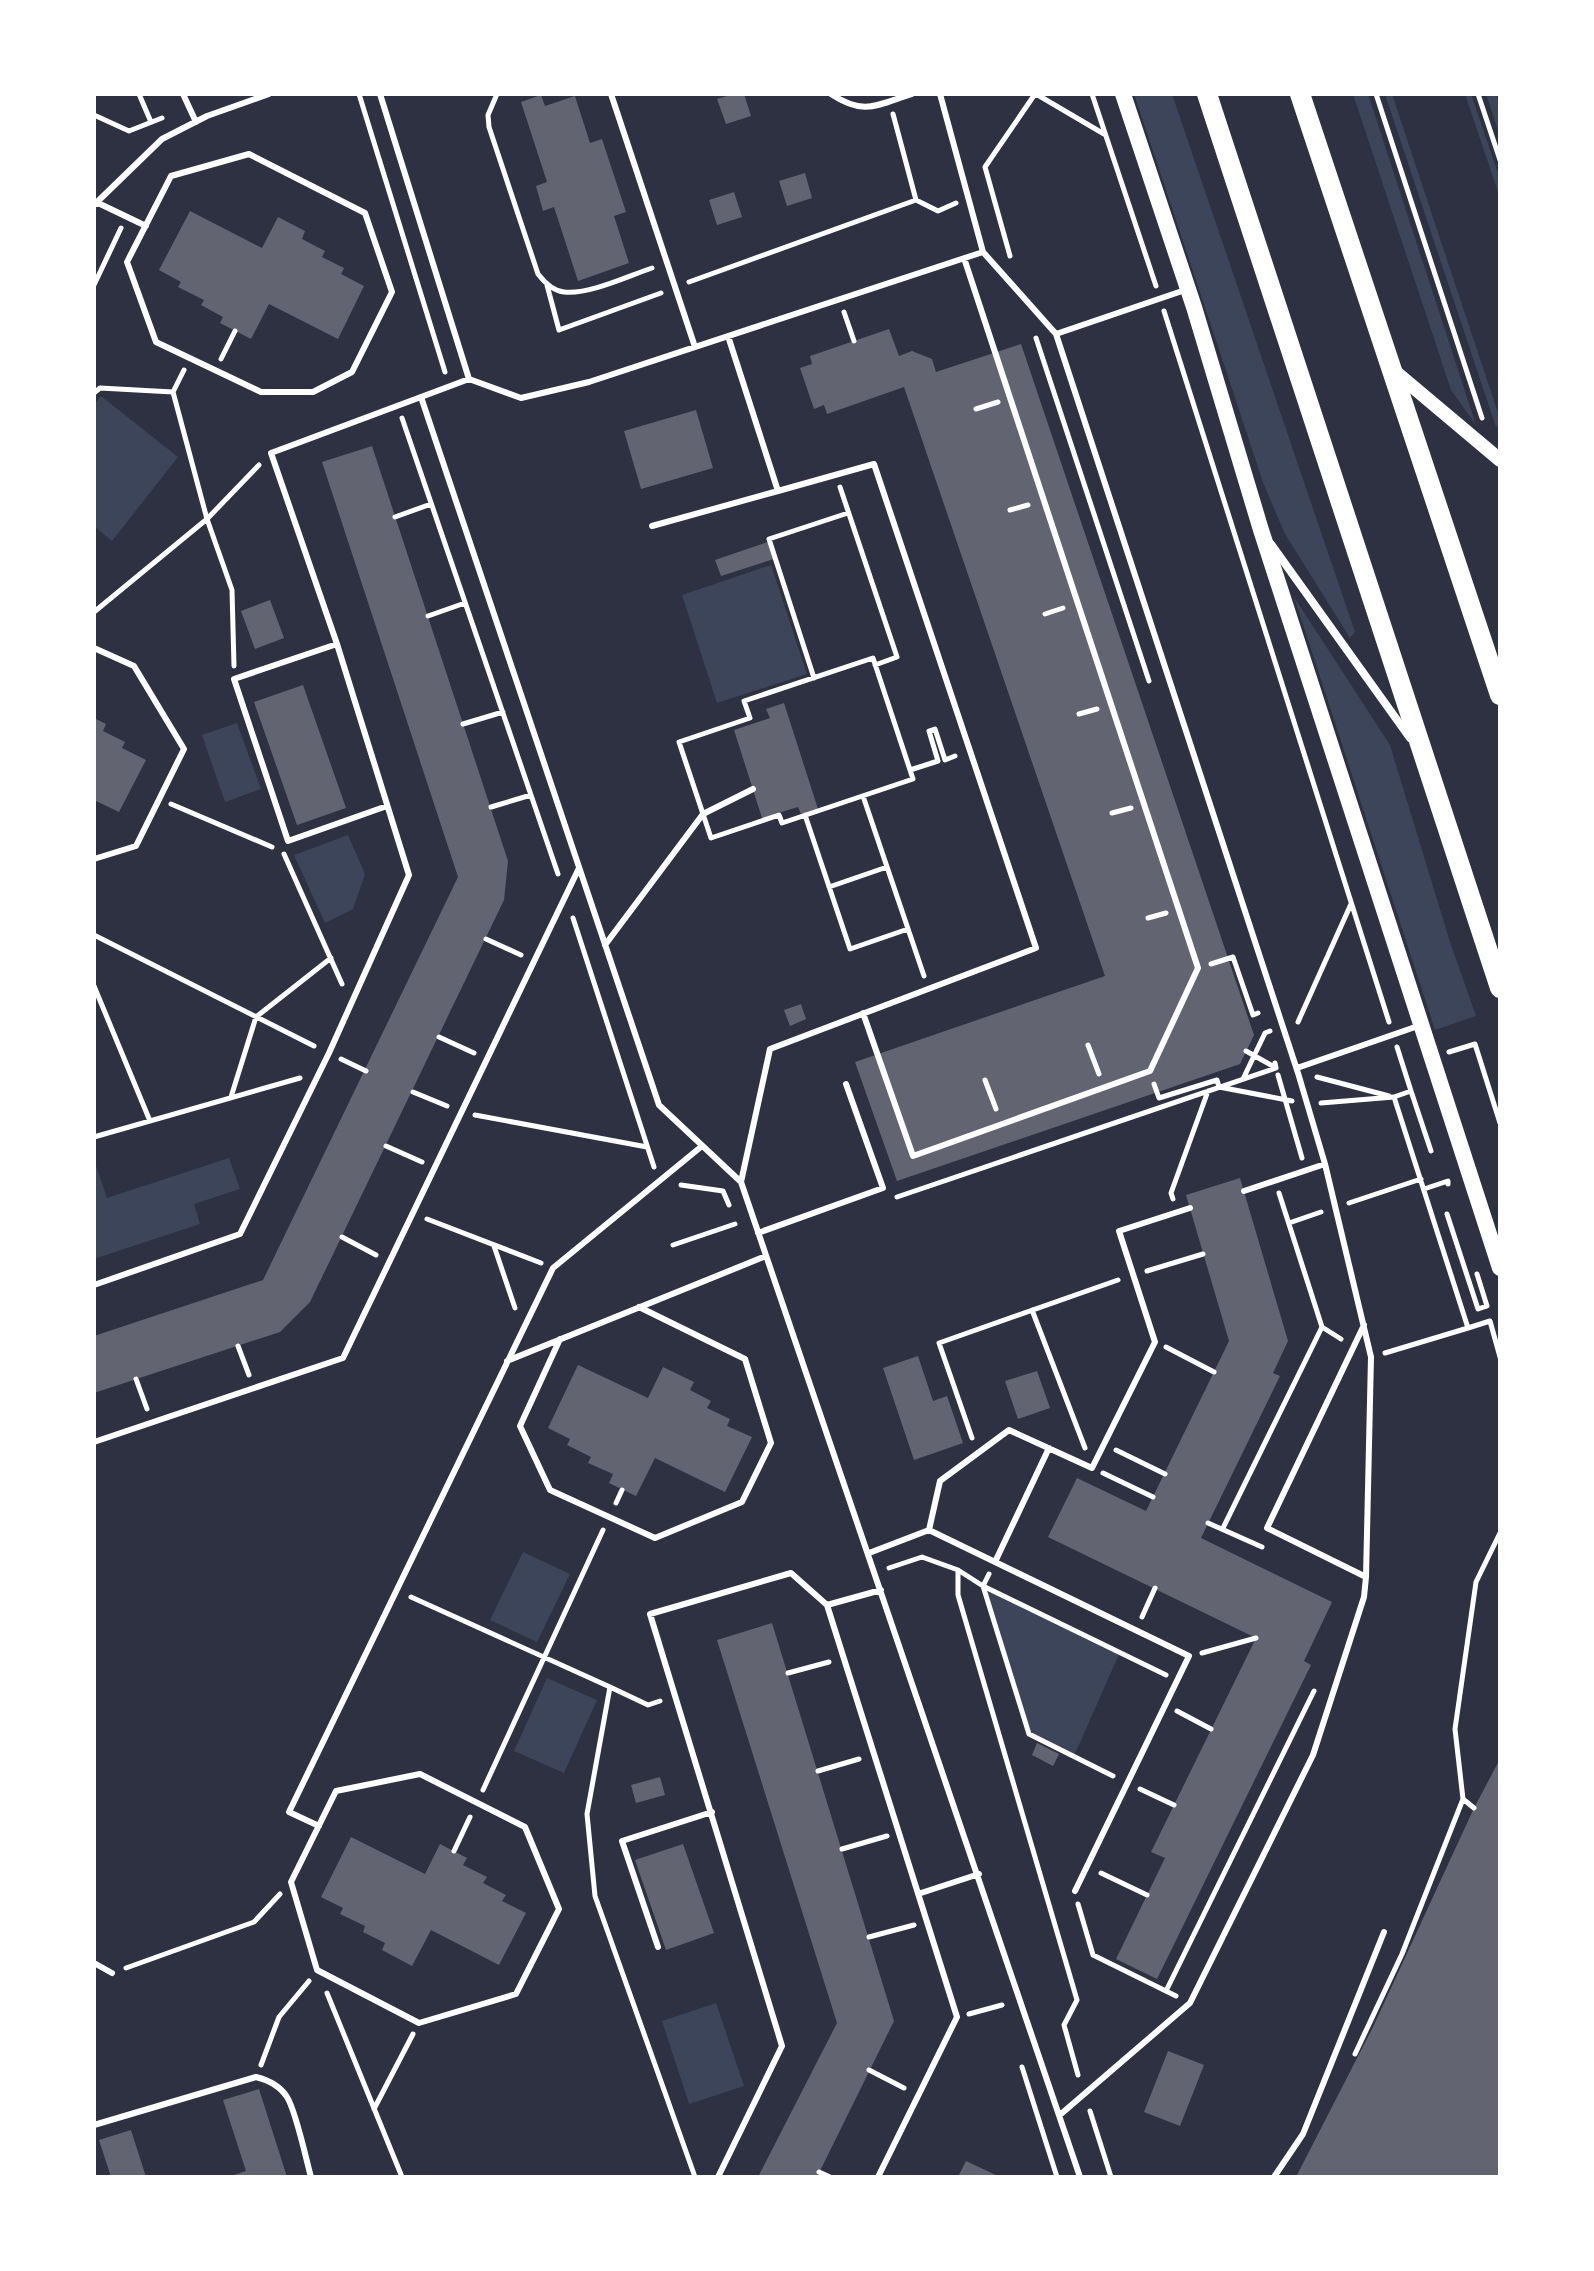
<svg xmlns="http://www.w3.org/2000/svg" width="1594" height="2271" font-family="Lato,sans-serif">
<rect width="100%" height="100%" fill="#2d3142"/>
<path fill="#3c4559" d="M1134,94H1172L1355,632L1350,638L1285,534L1264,485Z
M1353,94H1368L1476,425L1451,390Z
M1385,94H1392L1500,419V425L1496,427Z
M1465,94H1471L1500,179V198Z
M1486,94H1496L1500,106V137Z
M101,396L178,457L112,541L94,526V405Z
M771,565L807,674L717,703L682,595Z
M1294,597L1390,745L1450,942L1476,1016L1435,1030Z
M237,723L261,789L225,802L202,735Z
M348,835L365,874L353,909L325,923L294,855Z
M229,1158L240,1189L194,1204L200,1224L94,1259V1160L107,1198Z
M523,1552L570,1574L537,1642L490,1620Z
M983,1586L1120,1652L1074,1756L1029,1734Z
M547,1678L597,1700L564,1773L514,1751Z
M716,2003L744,2086L689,2104L662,2021Z"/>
<path fill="#626471" d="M734,94H744L751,116L726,124L717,99Z
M541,95L545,106L575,96L590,143L602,139L626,212L614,216L629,263L578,281L554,207L543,211L536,186L547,182L521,102Z
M805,173L812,198L787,206L779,181Z
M734,192L742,217L717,225L709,200Z
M190,211L262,248L278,217L305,231L302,239L325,251L322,257L344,268L341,274L364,286L338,339L269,304L251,339L220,323L223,317L201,305L204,300L178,287L181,282L159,270Z
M889,329L899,356L912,351L932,359L936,372L1021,344L1254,1035L1240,1064L897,1181L855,1062L1105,976L904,387L827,414L824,405L814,409L800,368L812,364L810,356Z
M696,410L713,468L641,489L624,431Z
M372,446L508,861L504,900L310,1302L280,1332L94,1393V1336L263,1280L458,877L322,462Z
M768,542L774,559L721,576L715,560Z
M270,600L284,638L255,649L241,611Z
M303,685L346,808L297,825L254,702Z
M784,703L818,809L801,814L798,807L762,818L734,730L770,718L766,709Z
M94,718L106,724L103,731L125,742L122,748L146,760L119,812L94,800Z
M801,1004L806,1019L790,1026L784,1010Z
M1240,1178L1288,1341L1273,1373L1280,1376L1201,1538L1332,1602L1304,1661L1311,1665L1157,1979L1116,1959L1165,1858L1151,1852L1256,1638L1048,1537L1077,1478L1146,1511L1229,1341L1186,1195Z
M918,1356L933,1401L947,1396L963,1443L914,1460L883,1368Z
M578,1365L648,1398L663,1367L694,1382L690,1390L711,1401L707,1408L730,1419L727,1426L752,1437L725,1492L655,1458L636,1496L609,1483L613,1474L588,1463L591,1457L567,1445L570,1439L548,1428Z
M1037,1371L1050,1408L1018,1419L1005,1381Z
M772,1623L894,2021L817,2177H758L837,2023L717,1640Z
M1037,1743L1059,1754L1053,1766L1032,1755Z
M1500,1759V2177H1296L1373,2027L1474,1808Z
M660,1777L665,1795L636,1803L631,1785Z
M351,1837L425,1874L440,1844L467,1858L463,1865L487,1877L483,1883L506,1895L502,1901L526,1913L499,1965L431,1930L412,1966L382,1950L385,1943L363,1932L365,1926L340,1914L343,1908L321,1897Z
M683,1844L714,1933L666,1950L635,1860Z
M1168,2051L1204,2065L1180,2126L1144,2112Z
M259,2089L287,2177H228L246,2171L223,2100Z
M131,2130L146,2177H111L99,2140Z
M966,2161L1000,2177H958Z"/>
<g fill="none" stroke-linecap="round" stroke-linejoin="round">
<path stroke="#fff" stroke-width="5" d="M139,94L151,122
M359,94L445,372
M497,94L488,115L489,127L538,274C545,283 553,291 564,292C589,295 628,276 652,268
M1036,94L1104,134
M1092,94L1156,286
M1376,94L1482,418
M1478,94L1500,160
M893,114L916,200
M94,115L129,131L162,118
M1010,256L985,167L1035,94
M689,282L916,200L938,211L956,203
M94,285L121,228
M547,285L559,330L661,293
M1164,311L1389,1022
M844,312L854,341
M1036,338L1149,681
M221,359L235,331
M94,393L100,388L173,392
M976,409L998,402
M402,418L558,874
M840,487L897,657L875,665
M1010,510L1028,505
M395,517L431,504
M94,612L207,519L173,392L184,370
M1045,614L1063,608
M428,616L465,603
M873,658L913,779L782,823L779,815L711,838L679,742L750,718L744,701Z
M234,666L232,590L207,519L259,465
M814,678L769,539L848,513
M1079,714L1097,709
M463,724L503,712
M910,770L938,761L929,731L935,729L945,760L955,756
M863,796L924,976
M171,804L272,847
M491,807L531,795
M1112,813L1131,808
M805,815L850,949L908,929
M284,854L342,984
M829,887L887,867
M573,918L654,1167
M1148,918L1166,913
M94,935L314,1046
M486,939L521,955
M1211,964L1233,957L1253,1015L1258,1013
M94,986L150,1121
M1298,1022L1351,904
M439,1037L474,1053
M1088,1045L1099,1074
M1397,1047L1411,1091
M1246,1051L1276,1068
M1449,1052L1475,1044L1500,1123
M341,1059L366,1071
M1278,1075L1302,1158
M1317,1077L1389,1096
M1243,1079L1265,1033L1270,1031
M985,1080L996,1109
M1154,1084L1159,1098L1217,1080L1219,1087L1292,1101
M413,1092L447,1106
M231,1097L256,1017L331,958
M1321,1103L1394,1097
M475,1115L647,1147
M94,1137L300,1078
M386,1146L422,1162
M1431,1151L1411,1091L1394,1097L1468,1328L1490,1321L1500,1357
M681,1185L723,1191L729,1205
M1424,1189L1448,1181V1184
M897,1197L1276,1068L1275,1063
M1173,1199L1171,1193L1208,1091
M1349,1203L1421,1179
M1447,1214L1478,1309L1487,1306L1477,1274
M427,1219L541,1263
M1289,1223L1321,1212
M342,1237L376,1255
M673,1245L735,1224
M494,1246L515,1308
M1147,1271L1203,1254
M1032,1310L1085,1448
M1322,1327L1341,1339
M238,1346L249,1375
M1166,1347L1214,1372
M1385,1353L1468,1328
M136,1379L147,1409
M972,1438L939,1343L1118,1280
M1116,1450L1165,1474
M1103,1473L1153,1497
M616,1503L622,1490
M1208,1523L1262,1547
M1223,1528L1322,1327L1279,1193
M889,1568L922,1557L958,1570L983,1586L1166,1675
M958,1570V1595L1077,2000L1064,2025L1078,2075
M989,1574L983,1586L1029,1734L1113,1776
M411,1597L610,1687L587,1814L595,1896L695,2177
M1142,1617L1155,1588
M1202,1653L1256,1638
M788,1673L829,1662
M610,1687L648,1705L660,1701
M1177,1711L1211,1729
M818,1771L859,1759
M1140,1789L1174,1805
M483,1790L603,1530
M1463,1799L1474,1808
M842,1849L887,1836
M454,1851L470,1817
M1101,1873L1147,1895
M1078,1904L1093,1955L1176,1996
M869,1937L914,1925
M126,1968L254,1922L280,1894
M1166,1991L1314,1691
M327,1993L402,2177
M969,2014L1002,2005
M1355,2054L1402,1954L1463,1799L1455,1729L1476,1582L1500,1533
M261,2065L279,2017L309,1981
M1022,2067L1057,2177
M869,2070L904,2088
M374,2109L413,2034
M1090,2111L1111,2177
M819,2172L830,2177"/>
<path stroke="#fff" stroke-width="6" d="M183,94L196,122
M380,94L469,379L421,397L659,1105L741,1182L1080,2177
M611,94L695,347
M831,94C864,116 877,105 912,94
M940,94L983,252
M249,154L365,213L392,292L352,372L313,392H261L156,342L127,262L171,176Z
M96,202L146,226
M94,205L162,139L207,116L269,94
M1056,334L1188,289
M728,336L778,491L874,464L1036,948L770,1049L741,1182
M469,379L521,398L589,382L983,252L1056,334L1298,1073L1325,1164L1371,1357L1366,1577L1364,1597L1313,1755L1190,2003L1061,2114
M652,526L778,491
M337,644L234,679L288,841L387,806
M94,648L134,666L184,749L136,846L94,859
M605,945L703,814L753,789
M863,1013L913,1156L1150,1071L1198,968L964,258
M1297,1068L1421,1025
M1244,1191L1325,1164
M758,1233L883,1188L846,1084
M94,1285L240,1234L329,1053L409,875L337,644L271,453L421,397
M1364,1325L1267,1528L1366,1577
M560,1339L520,1426L550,1490L655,1538L742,1502L771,1443L745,1359L639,1307
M507,1361L766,1256
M94,1442L343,1358L579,868
M929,1530L1189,1656L1075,1891
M869,1553L929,1530L940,1481L1009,1430L1092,1468L1155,1342L1119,1231L1190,1208
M995,1562L1049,1448
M827,1605L957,2017L878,2177
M420,1774L525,1827L559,1909L516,1994L419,2023L317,1970L291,1882L336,1791Z
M319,1826L289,1812L553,1268L702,1146
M918,1894L979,1874
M658,1947L622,1841L712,1812
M94,1963L112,1973
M94,2125L256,2077C268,2080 280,2086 287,2097C296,2111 306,2159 311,2177
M718,2177L782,2046L650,1614L791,1573L827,1605L881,1590
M1274,2177L1303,2134L1384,1932"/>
<path stroke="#fff" stroke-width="8" d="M1271,544L1410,738"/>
<path stroke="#fff" stroke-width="14" d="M1393,370L1500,460"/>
<path stroke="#fff" stroke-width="16" d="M1123,94L1194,307L1261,530L1500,1268"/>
<path stroke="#fff" stroke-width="20" d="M1207,94L1500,988
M1300,94L1500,695"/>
</g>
<rect width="1594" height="2271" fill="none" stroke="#ffffff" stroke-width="192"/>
</svg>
